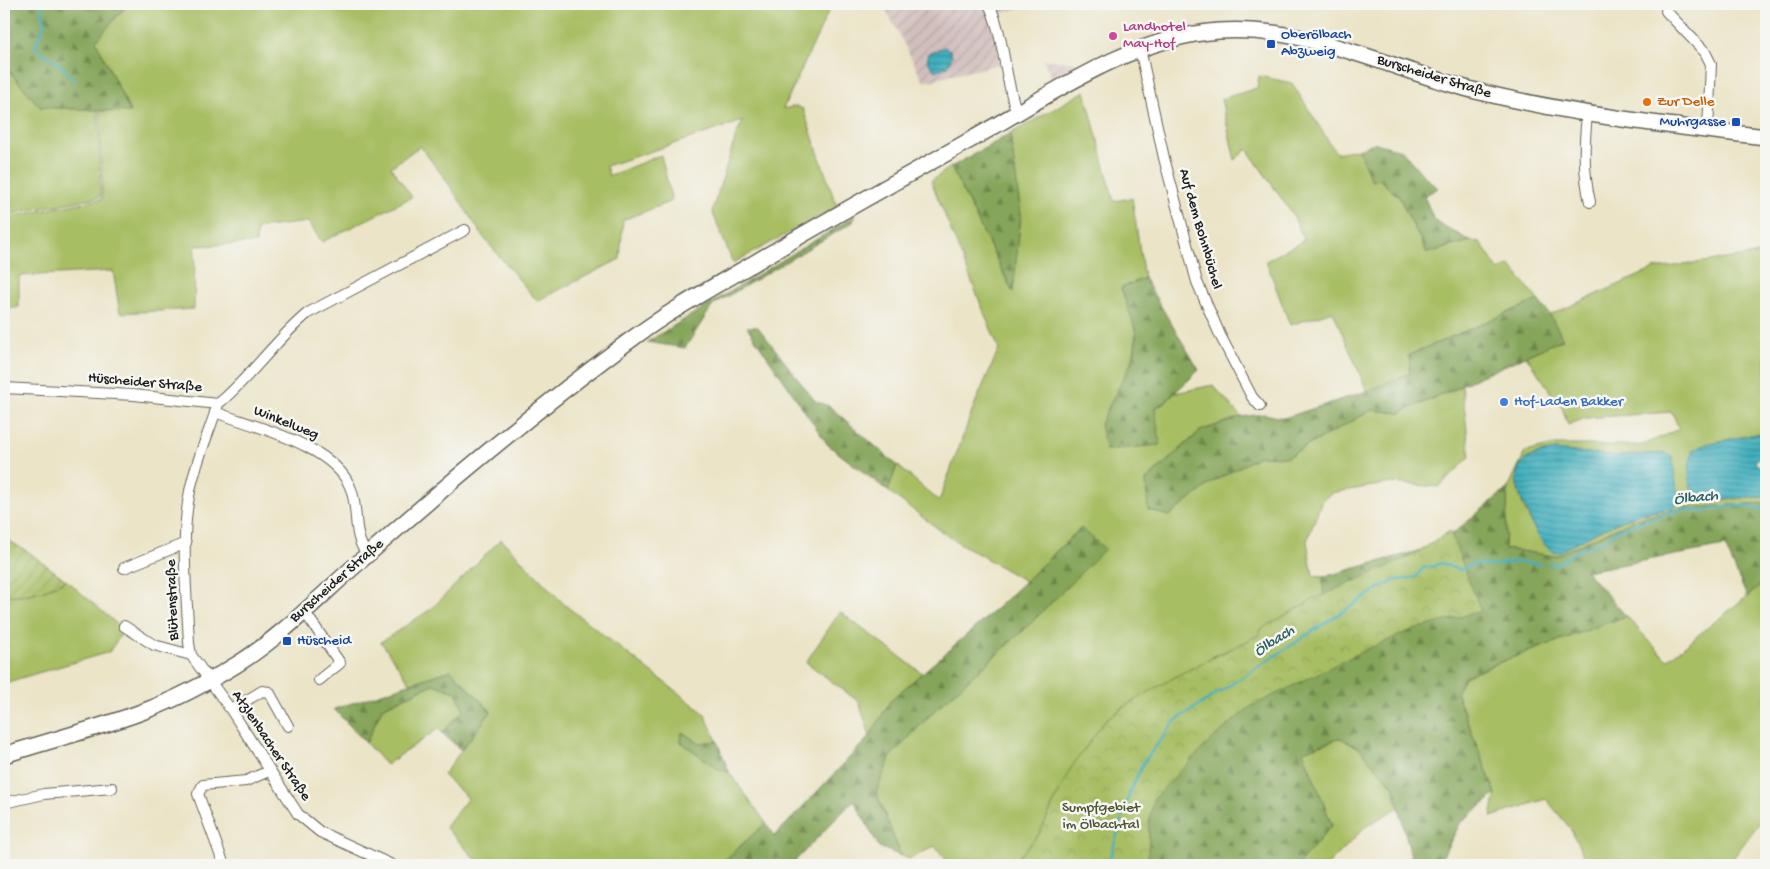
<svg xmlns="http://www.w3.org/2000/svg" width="1770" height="869" font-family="'Gochi Hand',sans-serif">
<defs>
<pattern id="industrial-furrows" width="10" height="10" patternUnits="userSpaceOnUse" patternTransform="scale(1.25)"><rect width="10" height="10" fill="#d1bfbd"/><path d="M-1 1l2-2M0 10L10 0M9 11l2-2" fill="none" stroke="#b3a4a2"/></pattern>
<pattern id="forest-firs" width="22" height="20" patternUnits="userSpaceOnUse" patternTransform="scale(1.25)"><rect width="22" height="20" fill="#85a55a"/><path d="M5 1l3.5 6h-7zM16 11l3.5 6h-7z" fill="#6c864a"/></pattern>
<pattern id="park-crowns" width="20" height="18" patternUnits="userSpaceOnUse" patternTransform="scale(1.25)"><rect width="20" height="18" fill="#a7be64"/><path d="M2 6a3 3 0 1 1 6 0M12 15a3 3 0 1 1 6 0" fill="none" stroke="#8fa356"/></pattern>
<pattern id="garden-furrows" width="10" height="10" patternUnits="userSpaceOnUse" patternTransform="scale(1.25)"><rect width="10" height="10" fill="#a7be64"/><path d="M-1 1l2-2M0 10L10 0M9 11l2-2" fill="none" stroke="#8fa356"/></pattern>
<pattern id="water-rules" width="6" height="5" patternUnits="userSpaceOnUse" patternTransform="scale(1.25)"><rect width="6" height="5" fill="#41afbd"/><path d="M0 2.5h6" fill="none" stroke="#368e99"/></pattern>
</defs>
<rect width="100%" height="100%" fill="#f6f6f2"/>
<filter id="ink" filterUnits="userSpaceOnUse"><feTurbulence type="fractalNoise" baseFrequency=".02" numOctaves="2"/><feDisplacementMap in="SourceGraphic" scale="10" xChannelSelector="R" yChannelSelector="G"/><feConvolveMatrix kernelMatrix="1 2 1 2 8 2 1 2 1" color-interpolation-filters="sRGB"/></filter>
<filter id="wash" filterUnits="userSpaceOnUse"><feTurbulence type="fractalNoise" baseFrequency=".0096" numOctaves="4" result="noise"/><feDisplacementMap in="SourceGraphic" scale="20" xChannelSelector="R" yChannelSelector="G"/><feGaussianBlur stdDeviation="1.12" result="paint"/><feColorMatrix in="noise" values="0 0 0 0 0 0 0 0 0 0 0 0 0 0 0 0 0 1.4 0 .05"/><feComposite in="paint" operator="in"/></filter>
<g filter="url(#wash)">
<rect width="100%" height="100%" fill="#ebe4c7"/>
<path fill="url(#industrial-furrows)" d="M883,4H1034L1002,13L996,30L1000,64L924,82Z
M1043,59L1083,64L1084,66L1053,82Z"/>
<path fill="#a7be64" stroke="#626d40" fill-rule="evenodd" d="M129,4H832L783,109L796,106L803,109L837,207L733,263L712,211L737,133L743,121L606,166L609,176L661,155L672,201L623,220L620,259L537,301L484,238L446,180L420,146L391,167L412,197L322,242L308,222L257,228L256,243L195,246L194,309L120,313L113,271L19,276V307L4,310V218L102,199L100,111H130L95,40Z
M4,65L40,107L98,110L100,197L4,215Z
M1259,76L1292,83L1336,153L1358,149L1372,181L1379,179L1399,197L1427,253L1470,241L1480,242L1499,271L1510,265L1538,300L1409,355L1411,373L1367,391L1333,311L1290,325L1266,261L1304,240L1293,215L1247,149L1235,160L1221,99L1257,88Z
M1085,91L1114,201L1132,198L1144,278L1121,288C1136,328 1143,338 1124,379L1156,421L1155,407L1162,405L1175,393L1213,385L1241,417L1200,431L1146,480L1148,510L1169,516L1211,483L1259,456L1287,457L1372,410L1400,413L1462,386L1470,457L1439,487L1391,483L1331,493L1321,503L1307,541L1313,576L1323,577L1325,615L1113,865H950L935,846L910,859L901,856L876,792L891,756L936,709L1081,528L1025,581L949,537L888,491L897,465L939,501L976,401L999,349L931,181L951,167L1012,291L1021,215L1010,134Z
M1766,253V432L1706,444L1709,500L1766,497V503L1683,508L1634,520L1555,556L1504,549L1508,488L1525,452L1554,445H1643L1679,429L1672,412L1586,418L1568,425L1562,408L1526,356L1563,339L1550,315L1654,269ZM1556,450L1617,456L1665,453L1672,508C1643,513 1618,521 1591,534C1579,540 1567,550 1553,552C1537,541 1506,482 1520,465C1529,454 1543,452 1556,450Z
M501,539L565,605L704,713L717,741L699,743L682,733L681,742L718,769L729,772L766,823L719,865H481L445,827L468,798L443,775L491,711L451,670L410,683L381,642L431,609Z
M66,580L124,630L109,652L4,683V595C30,596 43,592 66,580Z
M1766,581V814L1728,865H1588L1570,828L1546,799L1491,817L1496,794L1456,692L1465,677L1503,661L1626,616L1667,660Z
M840,612L922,673L891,700L870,736L859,702L806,662Z
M433,684L456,692L464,710L442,733L438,729L386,765L366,743L382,708Z
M1341,738L1358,747L1394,787L1399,807L1365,827L1328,865H1298L1332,825L1302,751Z"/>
<path fill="url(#forest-firs)" stroke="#50603b" d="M4,4H127L96,41L130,112L40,107L4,65Z
M1010,134L1021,215L1013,292L951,167Z
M1374,143L1402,150L1422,174L1438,188L1424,196L1434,220L1470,241L1427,253L1399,197L1379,179L1372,181L1358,149Z
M855,216L853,222L713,305L685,348L647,342Z
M1144,278L1199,370L1162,405L1155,407L1160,445L1106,450L1100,424L1134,357L1137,334L1121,288Z
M1538,300L1550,315L1563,339L1400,413L1372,410L1287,457L1259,456L1211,483L1169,516L1148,510L1146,481L1200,431L1241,417L1264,414L1284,418L1367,391L1410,373L1409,355Z
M747,327H758L815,401L829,406L897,465L888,491L828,445Z
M1508,488L1505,549L1555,556L1634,520L1683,508L1766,503V581L1747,597L1725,546L1586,571L1626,616L1503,661L1465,677L1456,693L1496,794L1461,822L1438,865H1413L1394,787L1358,747L1341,738L1303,751L1332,825L1298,865H1113L1131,796L1213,656L1324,615L1323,577L1439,545Z
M1081,528L1105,549L1025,629L936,709L891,756L876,792L901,856L879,847L854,800L791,865H719L766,823L775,836L870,736L891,700L986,618Z
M451,670L491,712L461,750L442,733L464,710L456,692L433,684L382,708L366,743L334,709Z
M682,732L699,743L717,741L729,772L718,769L681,742Z"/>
<path fill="url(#park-crowns)" stroke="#626d40" d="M1450,531L1481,611L1412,630L1363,651L1250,707L1212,739L1153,799L1149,824L1148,865H1012L1039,834L1069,771L1105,720L1128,704L1182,673L1259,635V630L1314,599L1414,555Z"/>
<path fill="url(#garden-furrows)" stroke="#626d40" d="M4,538L30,553L66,580C43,592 30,596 4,595Z"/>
<path fill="url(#water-rules)" stroke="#2e666c" d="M945,47L950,50L952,56L948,66L935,71L927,61L929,53Z
M1766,432V456L1758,458L1755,463L1761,467L1766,468V497L1709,500L1697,498C1686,486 1688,464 1693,450L1706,444Z
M1556,450L1617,456L1665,453L1672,457L1679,503L1672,508L1637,514L1592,534L1561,551L1553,552C1540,543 1534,528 1528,514C1510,476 1509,458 1556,450Z"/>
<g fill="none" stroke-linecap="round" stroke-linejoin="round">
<path stroke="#41afbd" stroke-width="2.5" d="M41,4L45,23L36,43V48L61,66L75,81
M1549,564H1557L1575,552L1605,540L1619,529L1679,510L1702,511L1741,505L1766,510
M1108,865L1129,795L1143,763L1175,721L1379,588L1394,581L1416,577L1424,567H1431L1441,563L1459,570L1476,563L1488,566L1514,562L1540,564"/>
</g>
</g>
<g filter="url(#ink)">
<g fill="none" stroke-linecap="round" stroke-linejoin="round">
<defs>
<path id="minor" d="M989,4C1005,39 1004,77 1017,113
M1666,11L1705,52L1711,64L1708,130
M1140,49L1164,158L1197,282L1220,335L1252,397L1260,406
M1587,114C1584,145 1583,172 1590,202
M4,388L134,395L218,404C251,377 275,340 308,313L465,230
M218,404C209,433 196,461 190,491C180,540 187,594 189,643L191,655L231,710L298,814L320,832L392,865
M215,412C255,427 335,445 351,489C359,510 352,536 367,554
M124,568L186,543
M304,611L340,663L319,680
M124,626L154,645L191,655
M231,710L262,691L269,692L288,726
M4,803L44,794L112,788
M224,865L198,794L203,785L246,781L269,771"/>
<path id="primary" d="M4,755C51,740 100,728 147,710C177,699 208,682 236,665C283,636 324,592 366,556C451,481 538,408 629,341C669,311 713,287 756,262C825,221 895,182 965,143C1045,99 1125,38 1219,31C1310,25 1394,71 1480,92C1575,115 1670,126 1766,137"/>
</defs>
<use href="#minor" stroke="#646258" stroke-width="12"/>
<use href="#primary" stroke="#646258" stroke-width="18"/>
<use href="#minor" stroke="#fff" stroke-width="10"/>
<use href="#primary" stroke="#fff" stroke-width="15"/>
</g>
</g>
<circle fill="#d1479c" stroke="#f6f6f2" stroke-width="2" cx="1113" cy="36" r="5"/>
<g fill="#1a4fb4" stroke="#f6f6f2" stroke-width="2">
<rect x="1266" y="39" width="10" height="10" rx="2.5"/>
<rect x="1731" y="117" width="10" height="10" rx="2.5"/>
<rect x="282" y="636" width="10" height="10" rx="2.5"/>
</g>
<circle fill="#e8710a" stroke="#f6f6f2" stroke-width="2" cx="1647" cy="102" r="5"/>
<circle fill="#3f7fe0" stroke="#f6f6f2" stroke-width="2" cx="1504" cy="402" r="5"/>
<g text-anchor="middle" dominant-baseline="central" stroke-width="5" stroke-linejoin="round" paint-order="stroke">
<g font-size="15" fill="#b23c85" stroke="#f6f6f2" text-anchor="start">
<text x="1123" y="27">Landhotel<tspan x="1123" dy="17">May-Hof</tspan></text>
</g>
<g font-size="15" fill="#164399" stroke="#f6f6f2" text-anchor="start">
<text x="1281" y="35">Oberölbach<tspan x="1281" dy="17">Abzweig</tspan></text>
<text x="1726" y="122" text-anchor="end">Muhrgasse</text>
<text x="297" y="641">Hüscheid</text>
</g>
<g font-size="15" fill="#1c1c1c" stroke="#f6f6f2">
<text transform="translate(1434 77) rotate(17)">Burscheider Straße</text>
<text transform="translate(1200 229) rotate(74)">Auf dem Bohnbüchel</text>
<text transform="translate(145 383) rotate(5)">Hüscheider Straße</text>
<text transform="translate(286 423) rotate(22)">Winkelweg</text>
<text transform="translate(337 581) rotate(-41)">Burscheider Straße</text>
<text transform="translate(173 600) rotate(-92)">Blütenstraße</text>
<text transform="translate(271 746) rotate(56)">Atzlenbacher Straße</text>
</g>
<g font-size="15" fill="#c56008" stroke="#f6f6f2" text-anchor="start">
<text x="1657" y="102">Zur Delle</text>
</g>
<g font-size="15" fill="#366cbe" stroke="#f6f6f2" text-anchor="start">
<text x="1514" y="402">Hof-Laden Bakker</text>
</g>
<g font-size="15" fill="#4d5535" stroke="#f6f6f2">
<text x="1101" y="808">Sumpfgebiet<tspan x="1101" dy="17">im Ölbachtal</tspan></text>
</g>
<g font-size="16" font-style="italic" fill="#2d5e64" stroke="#f6f6f2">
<text transform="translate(1696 499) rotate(-6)">Ölbach</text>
<text transform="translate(1275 642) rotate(-33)">Ölbach</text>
</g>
</g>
<rect width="1770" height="869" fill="none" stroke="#f6f6f2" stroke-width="20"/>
</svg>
